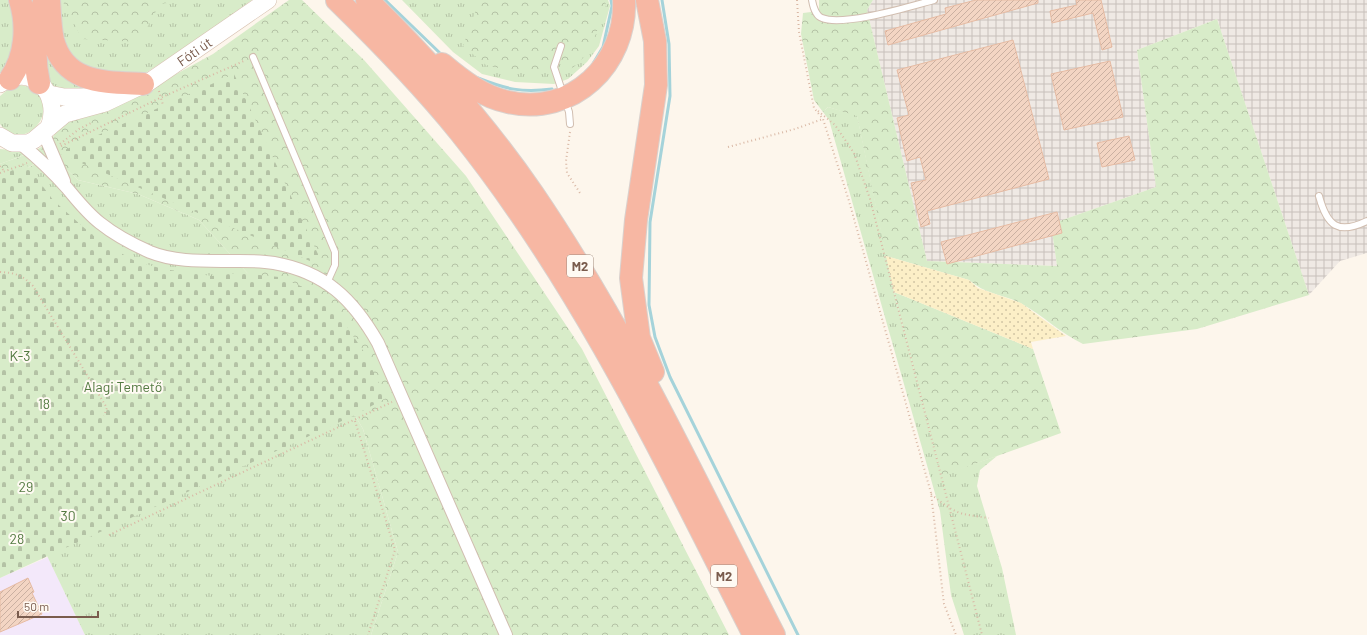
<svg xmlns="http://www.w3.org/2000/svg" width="1367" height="635" font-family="Barlow,sans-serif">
<defs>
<pattern id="industrial-grid" width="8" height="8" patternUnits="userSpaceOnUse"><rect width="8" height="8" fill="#efe9e4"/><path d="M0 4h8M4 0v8" fill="none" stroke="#c7c0bb"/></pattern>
<pattern id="grass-tufts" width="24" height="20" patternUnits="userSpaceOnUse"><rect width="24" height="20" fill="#d8ecc9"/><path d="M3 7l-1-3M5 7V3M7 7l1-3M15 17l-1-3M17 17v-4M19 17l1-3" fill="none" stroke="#b4c2a5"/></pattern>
<pattern id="forest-crowns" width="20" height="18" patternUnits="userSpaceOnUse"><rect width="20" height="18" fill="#d8ecc9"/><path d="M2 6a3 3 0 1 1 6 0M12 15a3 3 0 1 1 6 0" fill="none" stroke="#b4c2a5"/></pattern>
<pattern id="sand-dots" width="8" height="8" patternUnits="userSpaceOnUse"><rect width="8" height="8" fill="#fcefc7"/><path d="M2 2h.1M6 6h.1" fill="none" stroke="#d1c5a4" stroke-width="1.8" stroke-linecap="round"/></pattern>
<pattern id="cemetery-stones" width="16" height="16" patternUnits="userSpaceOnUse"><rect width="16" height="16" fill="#d8ecc9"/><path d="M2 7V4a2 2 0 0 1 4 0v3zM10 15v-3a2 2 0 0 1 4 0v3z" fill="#b4c2a5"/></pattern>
<pattern id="building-hatch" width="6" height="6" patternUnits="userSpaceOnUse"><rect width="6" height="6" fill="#f3d5c3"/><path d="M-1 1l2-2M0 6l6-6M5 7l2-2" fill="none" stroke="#cab0a1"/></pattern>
</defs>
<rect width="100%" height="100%" fill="#fdf6ec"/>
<path fill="url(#industrial-grid)" d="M873,0H1367V253L1340,261L1309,295L1217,19L1137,50L1156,187L1051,224L1057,266L927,261L867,10Z"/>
<path fill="#f3e8fa" d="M48,557L85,635H0V578Z"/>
<path fill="url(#grass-tufts)" d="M0,0H14L19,25L6,70L0,72Z
M51,0H252L199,39L147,72L117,85L78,89L55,88L43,73Z
M402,0H608L610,6L599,46L587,62L568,79L554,84L515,82L482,74L453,52Z
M20,85C72,93 28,161 0,124V96L11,87Z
M828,107L857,115L894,292L941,475L997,456L980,470L977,486L1002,568L1016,635H964L951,595L940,511L829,120L823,112Z
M0,149L32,152L0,164Z
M50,154L78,180L138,194L199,220L336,370L346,400L363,429L398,552L371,635H85L27,514L3,184Z"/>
<path fill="url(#forest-crowns)" d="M62,0H188L160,4L139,42L82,39Z
M289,0H302L364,60L466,176L582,349L729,635H371L398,552L363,429L346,400L336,370L199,220L138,194L78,180L50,154L0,185V164C17,157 41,152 53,137C57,131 60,123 64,117L156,85L213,54Z
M482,0H604L606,5C599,25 588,69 562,71L561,59L543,71L519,73L486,65L463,46L478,4Z
M819,0H873L867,10L927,261L1057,266L1051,224L1156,187L1137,50L1217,19L1309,295L1197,329L1083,344C1060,333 1044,316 1022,304C1004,294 986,295 969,280L886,256L857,116L828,107L823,112L814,100L801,34L803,13L819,11Z
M894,292L1033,349L1061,433L941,476Z"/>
<path fill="url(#sand-dots)" d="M886,256L969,280L978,288L1021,303L1066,336L1031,342L1033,349L894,292Z"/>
<path fill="url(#cemetery-stones)" d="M234,74L324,267L58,153Z
M26,164L53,200L82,226L101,242L135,261L163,269L212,276L238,273L279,277L310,290L339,315L364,352L386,398L355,415L0,578V176Z"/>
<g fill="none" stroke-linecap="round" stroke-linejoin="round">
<path stroke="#a5d3da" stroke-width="3" d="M385,0L443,56
M662,0L669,44L670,96L650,222L649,305L655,337L670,377L798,635
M594,62L603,47L612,6L611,0
M478,78C506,89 521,93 552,89"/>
</g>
<path fill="url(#building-hatch)" stroke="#e6bba3" d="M976,0H1038V3L888,45L885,31L946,14L945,8Z
M1076,0H1101L1112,47L1102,50L1093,13L1052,23L1050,11L1077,5Z
M1013,40L1049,179L927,211L930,224L921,227L911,183L926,180L920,157L907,161L897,118L909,115L897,70Z
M1110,61L1123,117L1064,130L1051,74Z
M1129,136L1135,160L1102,167L1097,143Z
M1057,212L1062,233L947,264L941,242Z
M28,578L34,592L32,593L42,614L0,632V592Z"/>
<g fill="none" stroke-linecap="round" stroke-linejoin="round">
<defs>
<path id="lane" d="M812,0C813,6 816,16 822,18C843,27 911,6 934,0
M561,46L554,67L569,112L570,124
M253,57L335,252V265L327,283
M1319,196C1327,226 1338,235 1367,221"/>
<path id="street" d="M44,134L64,181
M21,144C37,157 53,172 67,188C77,200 87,213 100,223C115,235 132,244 150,252C172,261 198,261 222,261C239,261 257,260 274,263C325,272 353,299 378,343L506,635"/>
<g id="secondary">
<path d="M0,84C30,61 62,93 49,127"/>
<path d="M49,94L64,97H104"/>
<path id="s1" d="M0,136L12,143H28L34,140L65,114L105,103L149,82L268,0"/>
</g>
<path id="highway" d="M49,0C50,13 50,27 53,40C65,85 107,82 143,84
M337,0C380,42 422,85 460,132C582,284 666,462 754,635
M367,0C428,60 485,124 533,194C627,332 698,486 774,635
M647,0L655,41L656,85L636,220L631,278L639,338L653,372
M442,64C461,80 483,97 508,102C572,117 627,64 624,0
M10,79C26,56 28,26 20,0
M39,83C32,53 37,35 43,5"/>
</defs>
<use href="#lane" stroke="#d1beb0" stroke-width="8"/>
<use href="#street" stroke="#d1beb0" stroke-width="14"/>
<use href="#secondary" stroke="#d6c0b0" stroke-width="18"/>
<use href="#highway" stroke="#dad1cd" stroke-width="24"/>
<path stroke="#d9b8a5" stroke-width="2" stroke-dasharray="1 3" stroke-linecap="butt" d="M797,0L799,32L814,108L823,119L849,201L931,493L944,604L956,635
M159,91L163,105
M818,111L835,125L854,153L870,199L982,635
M570,132L566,161L567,173L580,193
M60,144L79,129L93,122
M61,146L160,98L246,60
M728,147L795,129L823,119
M0,166L4,171
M0,173L27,163
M0,272C16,273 22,275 33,286L107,408L104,416
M355,421L395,550L368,635
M931,494C955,514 959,514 989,518
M109,535L392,402"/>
<use href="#lane" stroke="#fff" stroke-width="6"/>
<use href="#street" stroke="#fff" stroke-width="12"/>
<use href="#secondary" stroke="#fff" stroke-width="17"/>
<use href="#highway" stroke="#f7b7a3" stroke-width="22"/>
</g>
<g text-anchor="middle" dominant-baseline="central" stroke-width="4" stroke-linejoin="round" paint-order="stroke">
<g fill="#fffaf3" stroke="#a28b7f" stroke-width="1">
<rect x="567" y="255" width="26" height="22" rx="3"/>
<rect x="711" y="565" width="26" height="22" rx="3"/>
</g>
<g font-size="13" font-weight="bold" fill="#7a5c4d">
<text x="580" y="266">M2</text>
<text x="724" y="576">M2</text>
</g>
<g font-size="14" fill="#7a5c4d" stroke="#fffaf3">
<text stroke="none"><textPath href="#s1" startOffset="222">Fóti út</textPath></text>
</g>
<g font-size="14" fill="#537a41" stroke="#fffaf3">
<text x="20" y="355">K-3</text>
<text x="123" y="386">Alagi Temető</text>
<text x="44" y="403">18</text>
<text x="26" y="486">29</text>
<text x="68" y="515">30</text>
<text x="17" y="538">28</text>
</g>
</g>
<path d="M18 611v6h80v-6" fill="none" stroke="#7a5c4d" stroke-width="2"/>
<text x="24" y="611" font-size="12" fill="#7a5c4d" stroke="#fffaf3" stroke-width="3" paint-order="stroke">50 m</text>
</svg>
